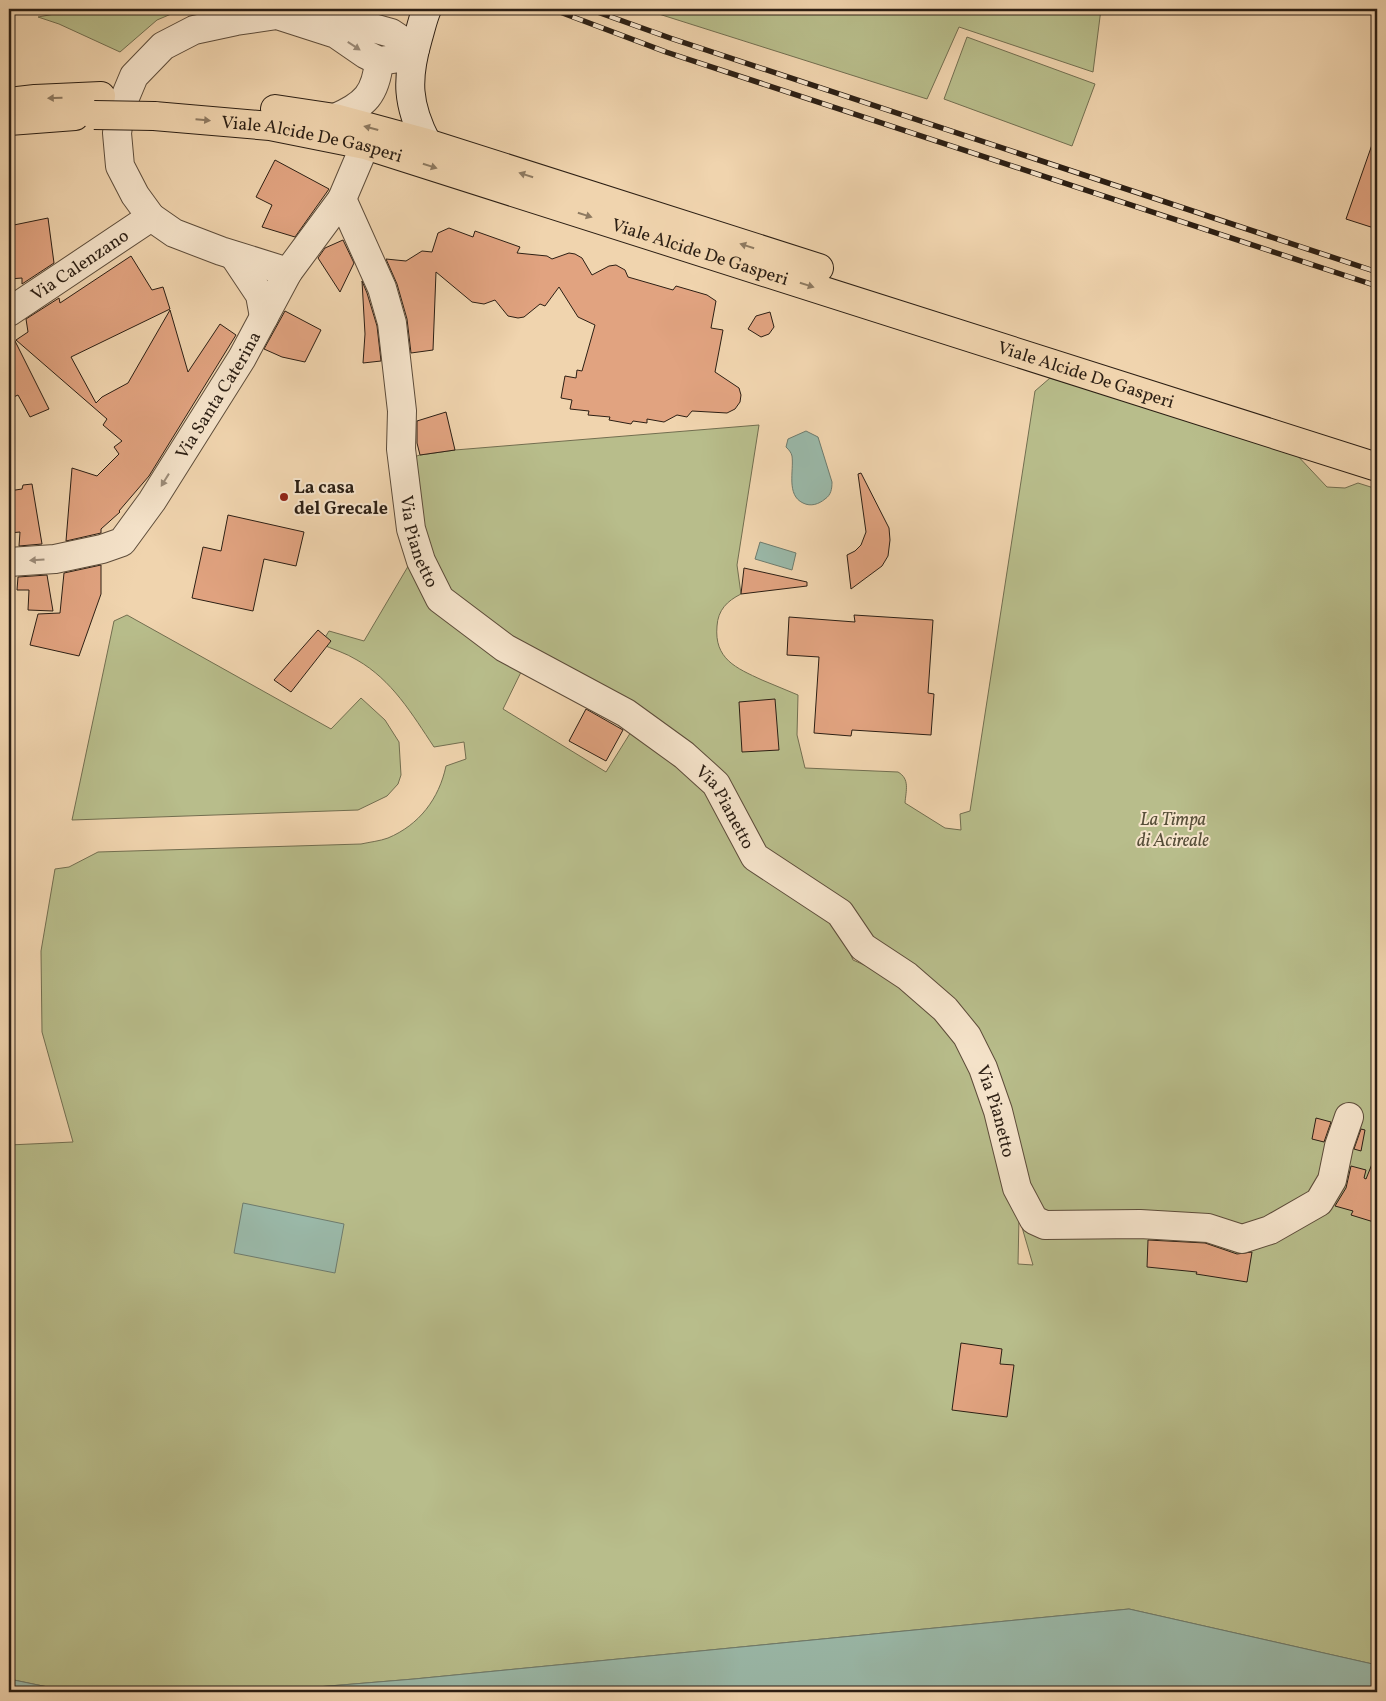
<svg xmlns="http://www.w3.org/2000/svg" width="1386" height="1701" font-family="Vollkorn,serif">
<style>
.green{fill:#b8bd8b;stroke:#726e50;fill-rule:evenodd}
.water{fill:#9ab8a8;stroke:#6e7b6d}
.building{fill:#e1a380;stroke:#2c1f14}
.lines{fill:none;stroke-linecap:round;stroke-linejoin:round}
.street-casing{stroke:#5d4c3a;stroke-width:30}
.secondary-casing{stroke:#2c1f14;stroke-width:30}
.primary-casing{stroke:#2c1f14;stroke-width:30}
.street{stroke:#f5e3ca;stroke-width:28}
.secondary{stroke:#f5e3ca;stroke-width:28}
.primary{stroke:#f0d4ae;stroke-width:28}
.rail-casing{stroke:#2c1f14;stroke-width:5.5}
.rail{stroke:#f5e3ca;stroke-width:4;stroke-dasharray:11;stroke-linecap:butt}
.primary-bridge-casing{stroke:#2c1f14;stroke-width:30;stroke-linecap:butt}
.primary-bridge{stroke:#f0d4ae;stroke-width:28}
.oneway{fill:#9b8b78}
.oneway2{fill:#8e7a61}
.poi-dot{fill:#8f2418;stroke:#f5e3ca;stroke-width:2}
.labels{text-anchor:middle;stroke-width:4;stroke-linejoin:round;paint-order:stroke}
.street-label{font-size:18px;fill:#2c1f14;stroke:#f5e3ca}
.poi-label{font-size:18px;font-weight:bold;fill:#2c1f14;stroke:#f5e3ca;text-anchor:start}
.park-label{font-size:18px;font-style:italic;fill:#564e38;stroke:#f5e3ca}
</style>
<rect width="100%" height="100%" fill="#f0d4ae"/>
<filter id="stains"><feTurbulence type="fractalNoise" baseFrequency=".004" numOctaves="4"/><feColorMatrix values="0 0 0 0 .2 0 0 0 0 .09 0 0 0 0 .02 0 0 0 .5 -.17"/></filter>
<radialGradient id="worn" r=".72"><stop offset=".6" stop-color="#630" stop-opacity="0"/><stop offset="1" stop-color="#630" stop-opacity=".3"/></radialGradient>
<g class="green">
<path d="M 82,9 L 183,9 L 157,20 L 120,52 L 59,24 L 38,17 Z"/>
<path d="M 643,9 L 1101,9 L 1093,72 L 959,27 L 927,99 Z"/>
<path d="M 967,37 L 1095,84 L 1072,146 L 944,99 Z"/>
<path d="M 1050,378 L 1294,452 L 1327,487 L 1345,488 L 1358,483 L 1377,489 L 1377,1665 L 1129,1609 L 414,1679 L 256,1692 L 72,1692 L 9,1679 L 9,1145 L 73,1142 L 42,1032 L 41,951 L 55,869 L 69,867 L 98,852 L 361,844 C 370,842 380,841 388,838 C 419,825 439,799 446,766 L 466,759 L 464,742 L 434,747 C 412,714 392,680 357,660 C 346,653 332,649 321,644 L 329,631 L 364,641 L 410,563 C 416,576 421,590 429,601 C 451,629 492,652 522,670 L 503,709 L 606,772 L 634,727 C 669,752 707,779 728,816 C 736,831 741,847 747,863 L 752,868 L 831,915 L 837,922 L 853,960 L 905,983 L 941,1018 L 960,1040 L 976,1066 L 967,1036 L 974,1033 L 952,1002 L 863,932 L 845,906 L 763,853 L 721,779 L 691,751 L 641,714 L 510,642 L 444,594 L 425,560 L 407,459 L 420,455 L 455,450 L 759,425 L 737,565 L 741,594 C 727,601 718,610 717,626 C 714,659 736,668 762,680 C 774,685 786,690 798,695 L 797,735 L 805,768 L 898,772 C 910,779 906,790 905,803 L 945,828 L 961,830 L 960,814 L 970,811 L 1035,391 ZM 1019,1217 L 1033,1265 L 1018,1264 Z"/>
<path d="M 127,615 L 331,729 L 361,698 L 385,720 L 399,742 L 401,775 L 398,784 L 387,796 L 358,810 L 72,820 L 114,621 Z"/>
</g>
<g class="water">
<path d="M 806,431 L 818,437 L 832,482 C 832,489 831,495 825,499 C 819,504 811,507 803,503 C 786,495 794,471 792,456 C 791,452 789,450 786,447 L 788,439 Z"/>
<path d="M 760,542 L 796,553 L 792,570 L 755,559 Z"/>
<path d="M 243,1203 L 344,1224 L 335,1273 L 234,1253 Z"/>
<path d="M 1129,1609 L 1377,1665 L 1377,1692 L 256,1692 L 414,1679 Z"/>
<path d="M 9,1679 L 72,1692 L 9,1692 Z"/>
</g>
<g class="building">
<path d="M 1374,139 L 1377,139 L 1377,229 L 1346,219 Z"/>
<path d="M 275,160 L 329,189 L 295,237 L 262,227 L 272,205 L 256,197 Z"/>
<path d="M 48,218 L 54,263 L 22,284 L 22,278 L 9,279 L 9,226 Z"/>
<path d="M 449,228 L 473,237 L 475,231 L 520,247 L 517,253 L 547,256 L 552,259 L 569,253 L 575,254 L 582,258 L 592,275 L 609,266 L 616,265 L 625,270 L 628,277 L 673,290 L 676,286 L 707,295 L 716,301 L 711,328 L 723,330 L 715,372 L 739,388 L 741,395 L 740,402 L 735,409 L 727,413 L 692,411 L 687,417 L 677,415 L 664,422 L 647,419 L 647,423 L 633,421 L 631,424 L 609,420 L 610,417 L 588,415 L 589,411 L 570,409 L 572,400 L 561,398 L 565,376 L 576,378 L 577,370 L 582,371 L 595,325 L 578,317 L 559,287 L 545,306 L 540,304 L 524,317 L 518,318 L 508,316 L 495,300 L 484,304 L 472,302 L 436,272 L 433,350 L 411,353 L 407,319 L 397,284 L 386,259 L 406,261 L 422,251 L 432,252 L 438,233 Z"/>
<path d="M 343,240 L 354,263 L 340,292 L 318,258 L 325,248 Z"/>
<path d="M 131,256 L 152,290 L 163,287 L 170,309 L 71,357 L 96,403 L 102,397 L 128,383 L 170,310 L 188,372 L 220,324 L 236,335 L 149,476 L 119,511 L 120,512 L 101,529 L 101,533 L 66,541 L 72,468 L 97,476 L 119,454 L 114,447 L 122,441 L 103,425 L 107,419 L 16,340 L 28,332 L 26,319 L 59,298 L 60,303 Z"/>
<path d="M 362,281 L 367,293 L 377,326 L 381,361 L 363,363 L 365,334 Z"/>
<path d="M 285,311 L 321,330 L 305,362 L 282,357 L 264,349 Z"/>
<path d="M 770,312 L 774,327 L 769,334 L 761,337 L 748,329 L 756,316 Z"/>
<path d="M 9,329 L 49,409 L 30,417 L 18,395 L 9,399 Z"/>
<path d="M 446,412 L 455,450 L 420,455 L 417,443 L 417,421 Z"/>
<path d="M 861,473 L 889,528 L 890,540 L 888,556 L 882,566 L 851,589 L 847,555 L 855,551 L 861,545 L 866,532 L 858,474 Z"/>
<path d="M 32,484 L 42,544 L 19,546 L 20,532 L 9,533 L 9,491 L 22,489 L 23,485 Z"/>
<path d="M 228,515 L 304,532 L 296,566 L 264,559 L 253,611 L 192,598 L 203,547 L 221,551 Z"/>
<path d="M 101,565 L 101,594 L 79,656 L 30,645 L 38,614 L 60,613 L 64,573 Z"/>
<path d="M 744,568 L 807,582 L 807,586 L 741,594 Z"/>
<path d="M 47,575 L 53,611 L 28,610 L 29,590 L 17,590 L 18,577 Z"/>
<path d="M 854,615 L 933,620 L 928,693 L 934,694 L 931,735 L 852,730 L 851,736 L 814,733 L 819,657 L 787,655 L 789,617 L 855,622 Z"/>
<path d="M 318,630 L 331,641 L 291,692 L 274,680 Z"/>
<path d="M 775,699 L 779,750 L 742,752 L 739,702 Z"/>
<path d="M 586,709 L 623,730 L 606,761 L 569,741 Z"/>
<path d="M 1316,1118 L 1331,1122 L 1324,1142 L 1312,1139 Z"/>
<path d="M 1361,1129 L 1365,1130 L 1361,1151 L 1354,1149 Z"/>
<path d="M 1376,1154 L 1377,1154 L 1377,1223 L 1351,1215 L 1353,1211 L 1335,1206 L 1346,1188 L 1351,1166 L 1366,1170 L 1364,1178 L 1366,1179 Z"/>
<path d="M 1148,1240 L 1205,1243 L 1237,1254 L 1252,1252 L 1247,1282 L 1196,1274 L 1197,1272 L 1147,1267 Z"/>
<path d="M 961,1343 L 1002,1349 L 1000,1364 L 1014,1365 L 1007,1417 L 952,1410 Z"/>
</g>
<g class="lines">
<defs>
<g id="street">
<path d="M 277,15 L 336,34 L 365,54 L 379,61 L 400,58 L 415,49 L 391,33 L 330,16 L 303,14 L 277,15 L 236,21 L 194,30 L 163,46 L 134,76 L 121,107 L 117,133 L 120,166 L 135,195 L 151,217 L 174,233 L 221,251 L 288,272"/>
<path d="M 335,118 C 365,105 376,94 379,61"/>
<path id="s1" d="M 342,199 L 382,288 L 392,323 L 402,411 L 401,449 L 411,529 L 421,561 L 440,599 L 505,648 L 626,713 L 684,755 L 716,784 L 755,857 L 840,913 L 863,947 L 907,976 L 945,1009 L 967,1036 L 983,1068 L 998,1111 L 1017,1188 L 1034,1220 L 1045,1225 L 1140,1224 L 1208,1228 L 1242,1239 L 1270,1230 L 1319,1202 L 1332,1180 L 1339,1146 L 1349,1117"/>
<path d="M 234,256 L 260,295 L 264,317"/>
<path id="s2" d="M 9,312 L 151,217"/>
<path id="s3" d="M 9,562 L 55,559 L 102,549 L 122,542 L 152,501 L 242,358 L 288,272 L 342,199 L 365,145"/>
</g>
<path id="secondary" d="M 427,143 C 407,105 406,79 418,38 C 421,28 423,18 427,9"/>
<g id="primary">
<path d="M 9,102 L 35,99 L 101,96"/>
<path d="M 275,109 L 335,118 L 427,143 L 819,268"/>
<path id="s4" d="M 154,116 L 270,126 L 365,145 L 1377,467"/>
<path d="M 9,121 L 75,116"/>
</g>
</defs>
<use href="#street" class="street-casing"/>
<use href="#secondary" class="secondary-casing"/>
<use href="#primary" class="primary-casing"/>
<use href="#street" class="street"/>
<use href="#secondary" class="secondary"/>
<use href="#primary" class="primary"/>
<defs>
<g id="rail">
<path d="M 552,9 L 666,52 L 1377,286"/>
<path d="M 589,9 L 670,38 L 1377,272"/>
</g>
</defs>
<use href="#rail" class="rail-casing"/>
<use href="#rail" class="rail"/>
<defs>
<path id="primary-bridge" d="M 94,115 L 154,116"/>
</defs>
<use href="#primary-bridge" class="primary-bridge-casing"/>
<use href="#primary-bridge" class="primary-bridge"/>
</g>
<defs><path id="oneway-solid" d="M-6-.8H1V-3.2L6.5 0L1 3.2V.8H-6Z" transform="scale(1.25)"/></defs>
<g class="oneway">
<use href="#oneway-solid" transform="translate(354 46) rotate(33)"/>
<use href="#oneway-solid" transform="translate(165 480) rotate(122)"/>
<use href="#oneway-solid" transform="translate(37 560) rotate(176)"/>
</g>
<g class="oneway2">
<use href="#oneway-solid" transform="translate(55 98) rotate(178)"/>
<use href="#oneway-solid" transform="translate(203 120) rotate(5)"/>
<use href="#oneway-solid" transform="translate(371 128) rotate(-165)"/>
<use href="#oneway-solid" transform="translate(430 166) rotate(18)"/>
<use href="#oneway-solid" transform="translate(526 175) rotate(-162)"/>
<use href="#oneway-solid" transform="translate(585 215) rotate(18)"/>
<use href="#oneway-solid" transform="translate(747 246) rotate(-162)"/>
<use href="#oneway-solid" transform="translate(807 285) rotate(18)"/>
</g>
<circle class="poi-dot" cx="284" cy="497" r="5"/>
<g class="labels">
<g class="street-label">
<text dy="6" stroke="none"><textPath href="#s4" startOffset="160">Viale Alcide De Gasperi</textPath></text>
<text dy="6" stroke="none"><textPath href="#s4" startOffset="565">Viale Alcide De Gasperi</textPath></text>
<text dy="6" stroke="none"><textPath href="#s2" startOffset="85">Via Calenzano</textPath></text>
<text dy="6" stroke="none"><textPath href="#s4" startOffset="970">Viale Alcide De Gasperi</textPath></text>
<text dy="6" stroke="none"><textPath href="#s3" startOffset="291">Via Santa Caterina</textPath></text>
<text dy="6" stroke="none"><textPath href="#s1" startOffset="355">Via Pianetto</textPath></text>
<text dy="6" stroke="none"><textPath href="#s1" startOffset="775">Via Pianetto</textPath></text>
<text dy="6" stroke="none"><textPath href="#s1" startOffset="1195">Via Pianetto</textPath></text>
</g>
<g class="poi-label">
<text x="294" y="493">La casa<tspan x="294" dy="21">del Grecale</tspan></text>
</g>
<g class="park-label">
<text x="1173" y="825">La Timpa<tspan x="1173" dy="21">di Acireale</tspan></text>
</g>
</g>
<rect width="1386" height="1701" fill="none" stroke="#f0d4ae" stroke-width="30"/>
<rect x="10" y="10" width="1366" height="1681" fill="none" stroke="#2c1f14" stroke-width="2.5"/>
<rect x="15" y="15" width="1356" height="1671" fill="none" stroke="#2c1f14"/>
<rect width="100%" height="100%" filter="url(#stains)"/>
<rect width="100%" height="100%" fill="url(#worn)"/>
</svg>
